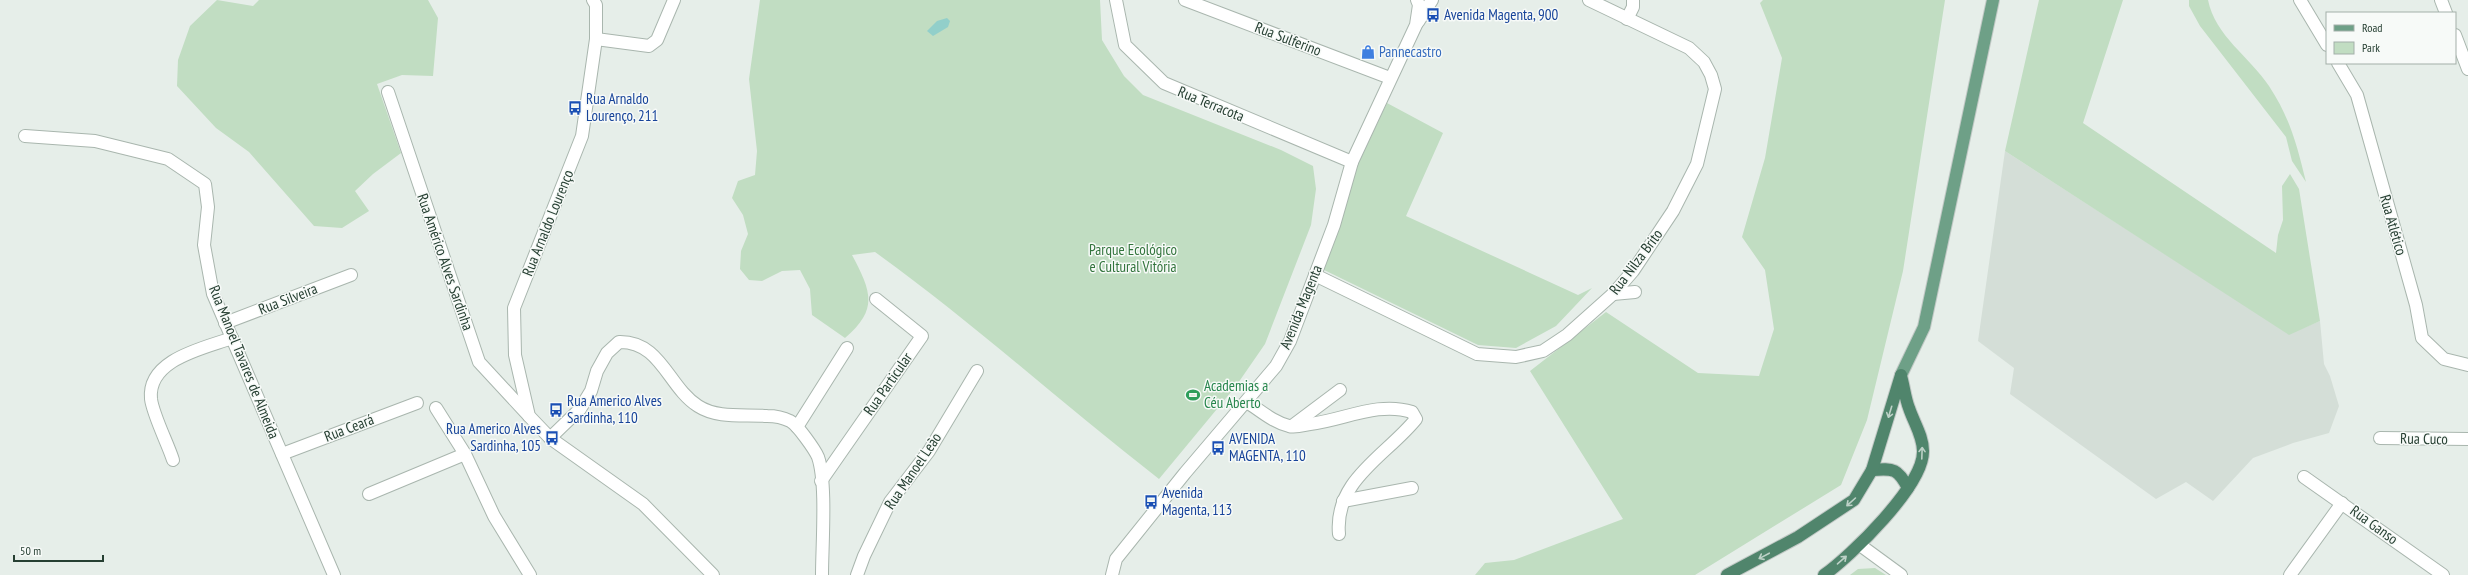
<svg xmlns="http://www.w3.org/2000/svg" width="2468" height="575" font-family="'PT Sans Narrow',sans-serif">
<style>
.built{fill:#d4ded7}
.green{fill:#c1ddc2}
.water{fill:#92cfca}
.lines{fill:none;stroke-linecap:round;stroke-linejoin:round}
.minor-casing{stroke:#a9b6ae;stroke-width:14}
.tertiary-casing{stroke:#a9b6ae;stroke-width:14}
.primary-casing{stroke:#c2c9c6;stroke-width:14}
.trunk-casing{stroke:#c2c9c6;stroke-width:14}
.minor{stroke:#fff;stroke-width:12}
.tertiary{stroke:#fff;stroke-width:12}
.primary{stroke:#6ea087;stroke-width:12}
.trunk{stroke:#50856c;stroke-width:12}
.oneway{stroke:#bdd1c7}
.labels{text-anchor:middle;stroke-width:3;stroke-linejoin:round;paint-order:stroke}
.transit-label{font-size:15px;fill:#164399;stroke:#f7faf8;text-anchor:start}
.street-label{font-size:15px;fill:#263f32;stroke:#f7faf8}
.shop-label{font-size:15px;fill:#366cbe;stroke:#f7faf8;text-anchor:start}
.park-label{font-size:15px;fill:#32743c;stroke:#f7faf8}
.leisure-label{font-size:15px;fill:#27864d;stroke:#f7faf8;text-anchor:start}
</style>
<rect width="100%" height="100%" fill="#e6eee9"/>
<path class="built" d="M 2005,151 L 2289,334 L 2320,321 L 2324,364 L 2330,376 L 2339,406 L 2329,433 L 2293,443 L 2253,458 L 2213,501 L 2186,482 L 2156,499 L 2010,394 L 2014,368 L 1978,341 Z"/>
<g class="green">
<path d="M 217,0 L 253,6 L 259,0 L 428,0 L 438,18 L 433,76 L 402,75 L 377,84 L 401,153 L 373,174 L 355,191 L 369,211 L 342,228 L 314,226 L 249,152 L 216,128 L 177,86 L 178,60 L 190,26 Z"/>
<path d="M 760,0 L 1100,0 L 1102,40 L 1124,76 L 1143,95 L 1281,150 L 1313,166 L 1316,189 L 1311,225 L 1265,344 L 1236,386 L 1159,479 C 1063,405 974,323 875,252 L 852,255 C 871,291 879,309 845,338 L 812,315 L 810,289 L 800,270 L 782,271 L 762,281 L 749,280 L 740,269 L 741,251 L 748,234 L 743,215 L 732,198 L 738,181 L 755,175 L 757,151 L 749,79 Z"/>
<path d="M 1763,0 L 1945,0 L 1903,271 L 1867,420 L 1841,485 L 1695,575 L 1475,575 L 1485,563 L 1514,560 L 1623,519 L 1530,371 L 1606,312 L 1698,373 L 1759,376 L 1774,329 L 1765,270 L 1742,237 L 1765,158 L 1782,58 L 1760,3 Z"/>
<path d="M 2039,0 L 2123,0 L 2083,123 L 2276,253 L 2278,235 L 2283,220 L 2282,186 L 2290,174 L 2299,189 L 2320,321 L 2289,335 L 2005,151 Z"/>
<path d="M 2189,0 L 2208,0 C 2215,36 2250,57 2269,86 C 2290,118 2297,145 2306,182 L 2292,161 L 2286,137 L 2200,26 L 2189,6 Z"/>
<path d="M 1387,103 L 1443,133 L 1406,216 L 1578,295 L 1592,288 L 1556,326 L 1516,348 L 1478,345 L 1320,268 L 1358,164 Z"/>
<path d="M 1875,568 L 1886,575 L 1850,575 L 1858,569 Z"/>
</g>
<path class="water" d="M 947,18 L 950,21 L 948,27 L 933,36 L 927,31 L 937,21 Z"/>
<g class="lines">
<defs>
<g id="minor">
<path d="M 593,0 L 596,5 L 596,39 L 582,136 L 514,308 L 515,355 L 529,416 L 550,438 L 643,504 L 713,575"/>
<path d="M 1116,0 L 1125,45 L 1164,83 L 1352,162"/>
<path d="M 1185,0 L 1390,78"/>
<path d="M 2300,0 L 2327,45"/>
<path d="M 2441,0 L 2446,13"/>
<path d="M 1627,19 L 1633,7 L 1633,0"/>
<path d="M 2455,35 L 2468,69"/>
<path d="M 596,39 L 649,46 L 657,40 L 674,0"/>
<path d="M 2338,63 L 2357,95 L 2416,305 L 2422,338 L 2444,359 L 2468,365"/>
<path d="M 388,92 L 479,362 L 529,416"/>
<path d="M 25,136 L 95,141 L 168,159 L 205,184 L 208,207 L 204,245 L 213,294 L 334,575"/>
<path d="M 1315,275 L 1477,354 L 1516,357 L 1543,351 L 1567,335 L 1613,294 L 1633,271 L 1673,211 L 1697,164 L 1715,89 L 1711,75 L 1704,62 L 1689,48 L 1589,0"/>
<path d="M 1613,294 L 1635,292"/>
<path d="M 225,323 L 351,275"/>
<path d="M 1247,402 C 1261,411 1273,422 1289,426 C 1295,428 1304,425 1310,424 C 1344,420 1378,401 1412,412 L 1416,419 C 1386,456 1334,480 1339,534"/>
<path d="M 436,408 L 465,454 L 494,516 L 530,575"/>
<path d="M 1292,426 L 1340,390"/>
<path d="M 797,427 L 847,348"/>
<path d="M 550,438 L 580,409 L 591,391 L 597,371 L 607,353 L 619,342 C 661,341 668,387 698,406 C 718,419 745,414 767,416 C 774,416 784,418 790,421 C 797,424 815,450 818,457 C 827,483 822,545 822,575"/>
<path d="M 2380,438 L 2468,439"/>
<path d="M 282,454 L 417,403"/>
<path d="M 173,460 C 168,444 153,415 151,399 C 147,359 205,348 232,338"/>
<path d="M 2304,477 L 2443,575"/>
<path d="M 821,481 L 922,336 L 876,299"/>
<path d="M 369,494 L 465,454"/>
<path d="M 1343,501 L 1412,488"/>
<path d="M 857,575 L 864,556 L 890,502 L 929,451 L 977,371"/>
<path d="M 2290,575 L 2342,503"/>
</g>
<g id="tertiary">
<path d="M 1418,22 L 1432,0"/>
<path d="M 1860,545 L 1901,575"/>
<path d="M 1112,575 L 1116,559 L 1185,473 L 1276,366 L 1290,341 L 1334,225 L 1352,162 L 1416,25 L 1419,5 L 1417,0"/>
</g>
<path id="primary" d="M 1901,375 L 1924,327 L 1993,0"/>
<g id="trunk">
<path d="M 1872,470 C 1894,468 1898,469 1908,488"/>
<path d="M 1727,575 L 1798,537 L 1854,500 L 1872,470 L 1901,375"/>
<path d="M 1824,575 C 1851,556 1924,485 1923,451 C 1923,436 1914,423 1909,408 C 1905,398 1904,386 1901,376"/>
</g>
</defs>
<use href="#minor" class="minor-casing"/>
<use href="#tertiary" class="tertiary-casing"/>
<use href="#primary" class="primary-casing"/>
<use href="#trunk" class="trunk-casing"/>
<use href="#minor" class="minor"/>
<use href="#tertiary" class="tertiary"/>
<use href="#primary" class="primary"/>
<use href="#trunk" class="trunk"/>
</g>
<defs><path id="oneway-shaft" d="M-6 0H5M1.5-3L5.5 0L1.5 3" fill="none" stroke-width="1.6" stroke-linecap="round" stroke-linejoin="round"/></defs>
<g class="oneway">
<use href="#oneway-shaft" transform="translate(1890 412) rotate(107)"/>
<use href="#oneway-shaft" transform="translate(1922 453) rotate(-88)"/>
<use href="#oneway-shaft" transform="translate(1851 502) rotate(138)"/>
<use href="#oneway-shaft" transform="translate(1764 556) rotate(152)"/>
<use href="#oneway-shaft" transform="translate(1842 560) rotate(-41)"/>
</g>
<defs>
<symbol id="bus-bare" viewBox="-9 -9 18 18"><path d="M-5-6H5V4H4V6H2V4H-2V6H-4V4H-5ZM-3.5-4V0h7V-4ZM-3.5 1.2v1.5H-2V1.2ZM2 1.2v1.5H3.5V1.2Z" fill="#1a4fb4" stroke="#f7faf8" stroke-width="2.5" paint-order="stroke"/></symbol>
<symbol id="shop-bare" viewBox="-9 -9 18 18"><path d="M-5-2.5h2.3a2.7 3.5 0 0 1 5.4 0H5L5.5 6h-11ZM-1.5-2.5h3a1.5 2.3 0 0 0-3 0Z" fill="#3f7fe0" stroke="#f7faf8" stroke-width="2.5" paint-order="stroke"/></symbol>
<symbol id="stadium-bare" viewBox="-9 -9 18 18"><path d="M0-5a6.5 5 0 1 0 0 10a6.5 5 0 1 0 0-10ZM-3.5-1.8h7v3.6h-7Z" fill="#2e9e5b" stroke="#f7faf8" stroke-width="2.5" paint-order="stroke"/></symbol>
</defs>
<g fill-rule="evenodd">
<use href="#bus-bare" x="1423" y="5" width="20" height="20"/>
<use href="#shop-bare" x="1358" y="42" width="20" height="20"/>
<use href="#bus-bare" x="565" y="98" width="20" height="20"/>
<use href="#stadium-bare" x="1183" y="385" width="20" height="20"/>
<use href="#bus-bare" x="546" y="400" width="20" height="20"/>
<use href="#bus-bare" x="542" y="428" width="20" height="20"/>
<use href="#bus-bare" x="1208" y="438" width="20" height="20"/>
<use href="#bus-bare" x="1141" y="492" width="20" height="20"/>
</g>
<g class="labels">
<g class="transit-label">
<text x="1444" y="20">Avenida Magenta, 900</text>
<text x="586" y="104">Rua Arnaldo<tspan x="586" dy="17">Lourenço, 211</tspan></text>
<text x="567" y="406">Rua Americo Alves<tspan x="567" dy="17">Sardinha, 110</tspan></text>
<text x="541" y="434" text-anchor="end">Rua Americo Alves<tspan x="541" dy="17">Sardinha, 105</tspan></text>
<text x="1229" y="444">AVENIDA<tspan x="1229" dy="17">MAGENTA, 110</tspan></text>
<text x="1162" y="498">Avenida<tspan x="1162" dy="17">Magenta, 113</tspan></text>
</g>
<g class="street-label">
<text transform="translate(1288 39) rotate(21)" y="5">Rua Sulferino</text>
<text transform="translate(1211 104) rotate(22)" y="5">Rua Terracota</text>
<text transform="translate(548 223) rotate(-68)" y="5">Rua Arnaldo Lourenço</text>
<text transform="translate(2393 225) rotate(74)" y="5">Rua Atlético</text>
<text transform="translate(445 262) rotate(71)" y="5">Rua Américo Alves Sardinha</text>
<text transform="translate(1636 262) rotate(-53)" y="5">Rua Nilza Brito</text>
<text transform="translate(288 299) rotate(-21)" y="5">Rua Silveira</text>
<text transform="translate(1301 307) rotate(-68)" y="5">Avenida Magenta</text>
<text transform="translate(244 362) rotate(68)" y="5">Rua Manoel Tavares de Almeida</text>
<text transform="translate(888 384) rotate(-55)" y="5">Rua Particular</text>
<text transform="translate(349 428) rotate(-21)" y="5">Rua Ceará</text>
<text transform="translate(2424 439) rotate(1)" y="5">Rua Cuco</text>
<text transform="translate(913 471) rotate(-56)" y="5">Rua Manoel Leão</text>
<text transform="translate(2374 525) rotate(36)" y="5">Rua Ganso</text>
</g>
<g class="shop-label">
<text x="1379" y="57">Pannecastro</text>
</g>
<g class="park-label">
<text x="1133" y="255">Parque Ecológico<tspan x="1133" dy="17">e Cultural Vitória</tspan></text>
</g>
<g class="leisure-label">
<text x="1204" y="391">Academias a<tspan x="1204" dy="17">Céu Aberto</tspan></text>
</g>
</g>
<rect x="2326" y="12" width="130" height="52" fill="#f7faf8" stroke="#a3afa9"/>
<rect x="2334" y="25" width="20" height="6" fill="#6ea087" stroke="#a3afa9"/>
<text x="2362" y="32" font-size="12" fill="#263f32">Road</text>
<rect x="2334" y="42" width="20" height="12" fill="#c1ddc2" stroke="#a3afa9"/>
<text x="2362" y="52" font-size="12" fill="#263f32">Park</text>
<path d="M14 555v6h89v-6" fill="none" stroke="#263f32" stroke-width="2"/>
<text x="20" y="555" font-size="12" fill="#263f32" stroke="#f7faf8" stroke-width="3" paint-order="stroke">50 m</text>
</svg>
